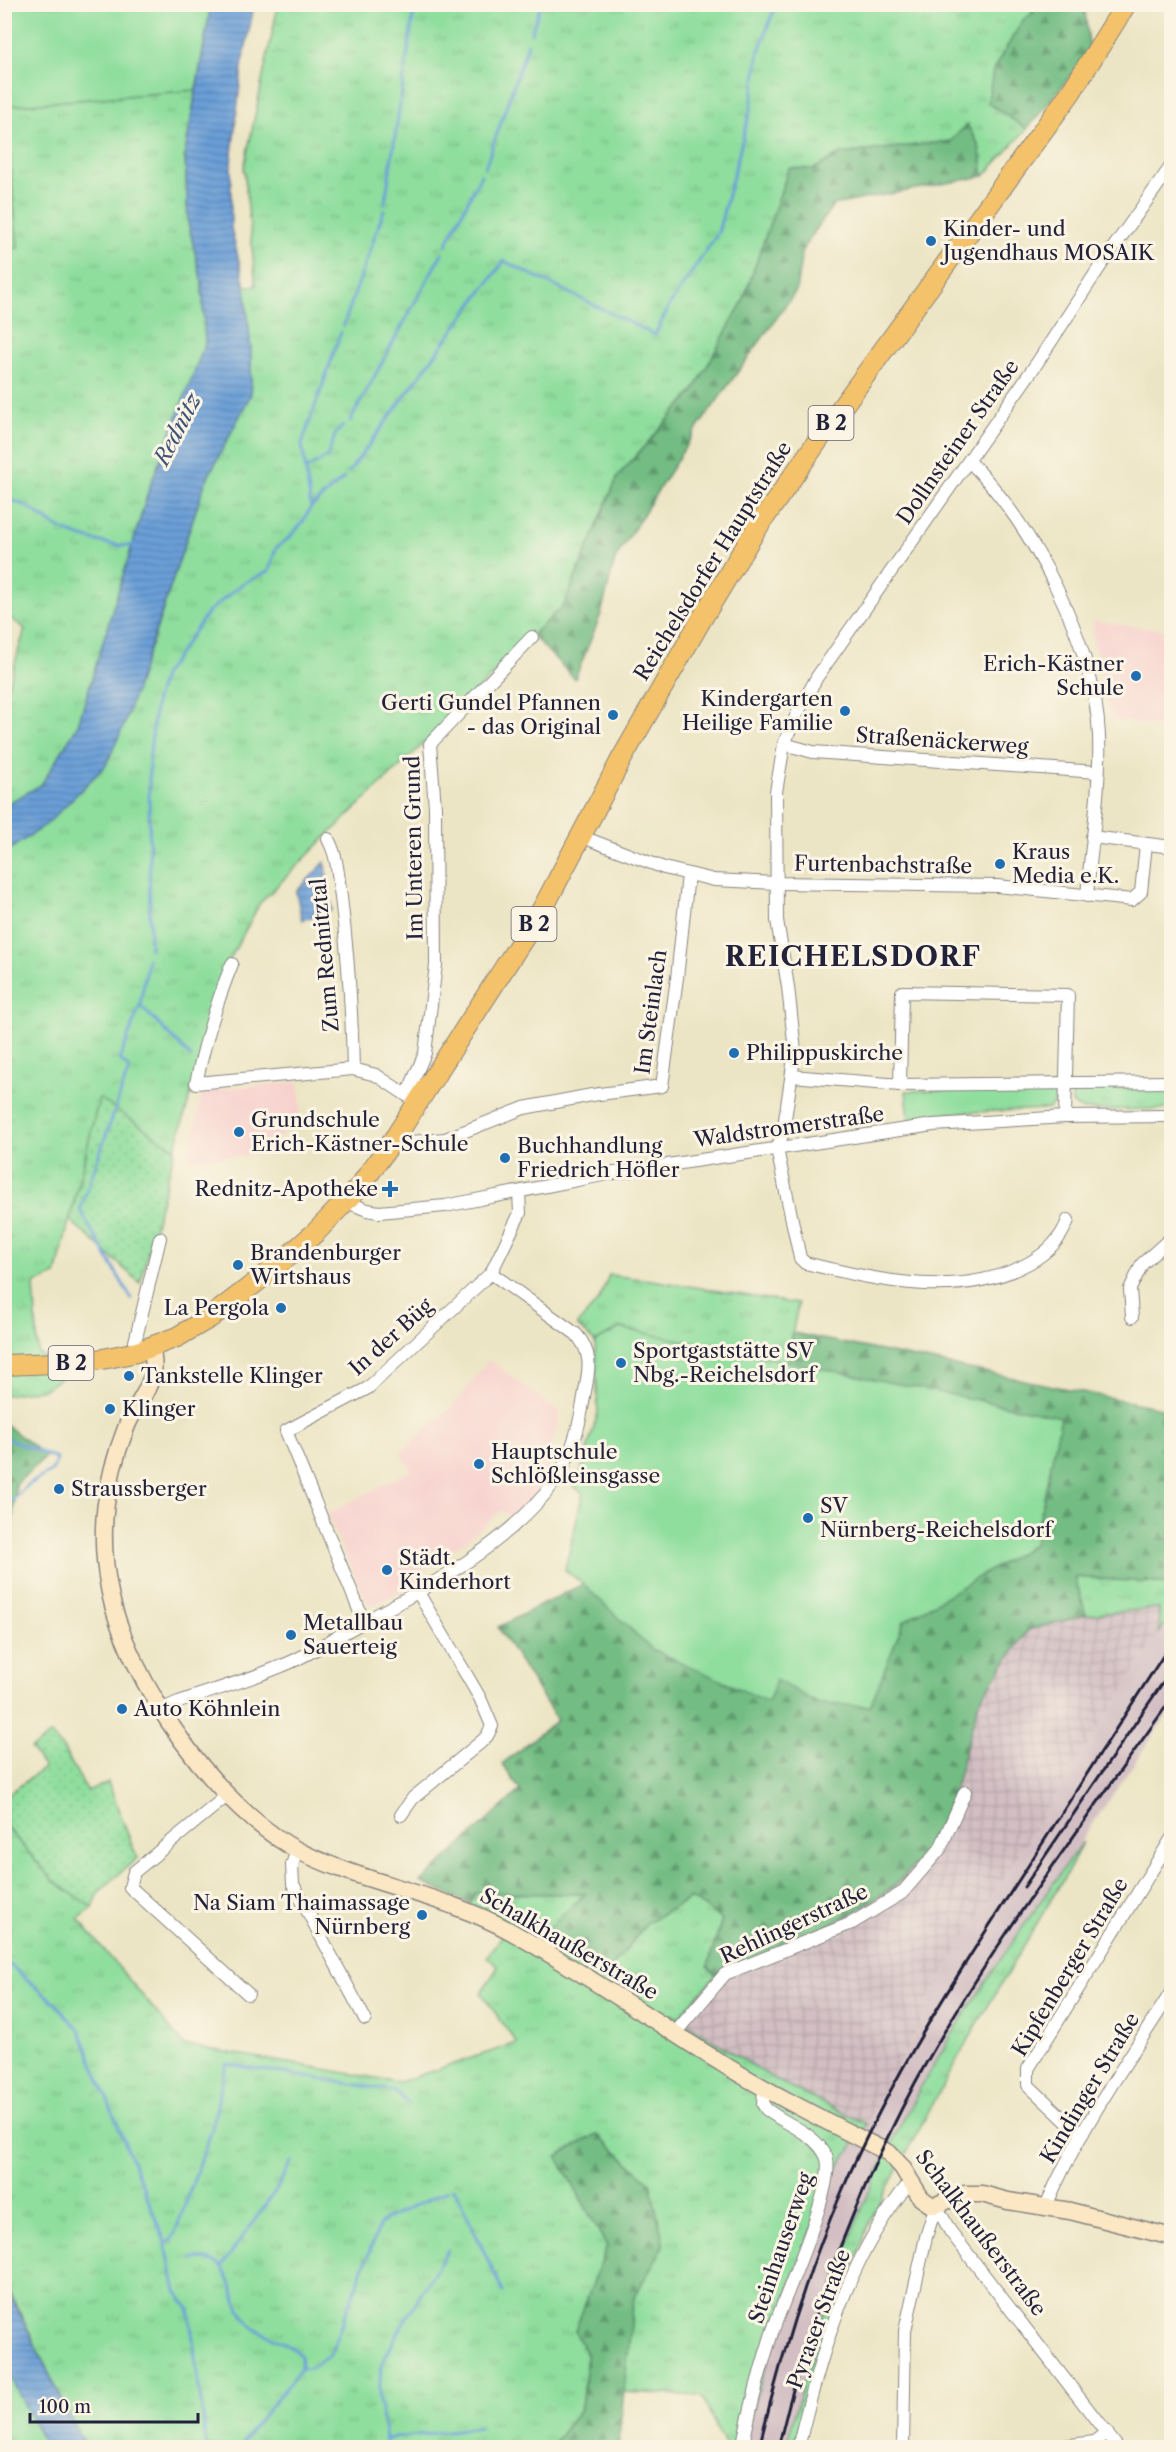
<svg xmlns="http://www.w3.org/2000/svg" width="1176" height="2452" font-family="'Libre Caslon Text',serif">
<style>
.built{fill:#f7d0cd}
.industrial{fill:url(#industrial-grid)}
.railway{fill:#d2bec3}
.grass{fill:url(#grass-tufts);stroke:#58806c;stroke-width:1.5}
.forest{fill:url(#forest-firs);stroke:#4a7060;stroke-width:1.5}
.park{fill:#8fde9d;stroke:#58806c;stroke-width:1.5}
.garden{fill:url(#garden-dots);stroke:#58806c;stroke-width:1.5}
.water{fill:url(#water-rules);stroke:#466089;stroke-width:1.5}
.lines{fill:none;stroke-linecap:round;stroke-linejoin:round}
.stream{stroke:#6b9fd7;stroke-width:3}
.street-casing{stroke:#878480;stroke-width:14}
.secondary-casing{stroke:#878480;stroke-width:19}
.primary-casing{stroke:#878480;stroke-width:22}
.street{stroke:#fff;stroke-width:12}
.secondary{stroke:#fbe7c3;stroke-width:16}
.primary{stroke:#f4c26a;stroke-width:20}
.rail{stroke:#22223b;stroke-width:3}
.poi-dot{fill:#1f6fb2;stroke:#fcf5e5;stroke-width:2}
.labels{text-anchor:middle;stroke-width:6;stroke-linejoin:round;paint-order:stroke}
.shield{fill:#fcf5e5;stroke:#63616e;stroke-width:1.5}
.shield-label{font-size:20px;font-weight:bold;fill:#22223b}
.poi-label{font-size:21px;fill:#22223b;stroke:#fcf5e5;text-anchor:start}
.street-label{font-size:21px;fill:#22223b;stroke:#fcf5e5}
.water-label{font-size:22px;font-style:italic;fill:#3f5479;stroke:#fcf5e5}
.district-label{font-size:27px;font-weight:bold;letter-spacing:1.5px;fill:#22223b;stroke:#fcf5e5}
</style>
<defs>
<pattern id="industrial-grid" width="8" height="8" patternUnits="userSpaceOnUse" patternTransform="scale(1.5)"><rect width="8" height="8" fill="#d2bec3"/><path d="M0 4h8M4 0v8" fill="none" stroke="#b4a3a8"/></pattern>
<pattern id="grass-tufts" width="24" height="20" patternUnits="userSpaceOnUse" patternTransform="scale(1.5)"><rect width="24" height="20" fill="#8fde9d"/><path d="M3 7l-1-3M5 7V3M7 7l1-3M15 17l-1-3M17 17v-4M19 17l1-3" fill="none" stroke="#7bbe88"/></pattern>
<pattern id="forest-firs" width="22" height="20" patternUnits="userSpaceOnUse" patternTransform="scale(1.5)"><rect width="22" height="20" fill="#73bd84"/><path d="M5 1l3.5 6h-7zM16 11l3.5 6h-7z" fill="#5e996d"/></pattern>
<pattern id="garden-dots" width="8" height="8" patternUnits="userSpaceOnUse" patternTransform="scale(1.5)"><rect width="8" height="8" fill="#8fde9d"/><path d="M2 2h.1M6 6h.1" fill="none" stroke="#7bbe88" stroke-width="1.8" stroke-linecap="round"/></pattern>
<pattern id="water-rules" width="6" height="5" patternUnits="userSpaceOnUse" patternTransform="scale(1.5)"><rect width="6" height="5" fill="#6b9fd7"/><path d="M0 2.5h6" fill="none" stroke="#5881b0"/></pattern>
</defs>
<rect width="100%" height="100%" fill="#fcf5e5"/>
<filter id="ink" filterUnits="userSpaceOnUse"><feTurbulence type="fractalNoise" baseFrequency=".0167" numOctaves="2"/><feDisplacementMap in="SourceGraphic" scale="12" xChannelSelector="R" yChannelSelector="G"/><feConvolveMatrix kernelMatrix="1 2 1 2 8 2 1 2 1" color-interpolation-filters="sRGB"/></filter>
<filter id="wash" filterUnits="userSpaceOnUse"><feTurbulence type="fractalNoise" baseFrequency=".008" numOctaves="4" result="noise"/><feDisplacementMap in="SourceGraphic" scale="24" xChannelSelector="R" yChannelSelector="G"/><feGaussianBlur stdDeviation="1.35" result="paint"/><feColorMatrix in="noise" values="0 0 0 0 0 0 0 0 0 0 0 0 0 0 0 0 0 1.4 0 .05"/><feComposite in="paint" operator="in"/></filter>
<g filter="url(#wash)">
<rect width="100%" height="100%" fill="#ece5c5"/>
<g class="built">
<path d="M 1094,621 L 1171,631 L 1171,729 L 1111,719 L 1092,634 Z"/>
<path d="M 299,1082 L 301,1110 L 266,1154 L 188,1159 L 203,1090 Z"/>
<path d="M 489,1360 L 561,1413 L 548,1458 L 550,1470 L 536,1492 L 510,1517 L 502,1510 L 464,1542 L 418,1573 L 422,1581 L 374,1605 L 367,1603 L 327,1514 L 412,1470 L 400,1453 L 454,1405 Z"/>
</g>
<path class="industrial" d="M 1159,1607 L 1160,1632 L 930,1995 L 926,2014 L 867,2124 L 778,2081 L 678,2018 L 716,1975 L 848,1916 L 896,1886 L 933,1844 L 955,1787 L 979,1701 L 1028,1630 L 1086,1615 Z"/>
<path class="railway" d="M 1171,1615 L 1171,1709 L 998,1963 L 905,2116 L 840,2264 L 785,2447 L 741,2448 L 788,2293 L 832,2176 L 867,2124 L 926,2015 L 930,1995 Z"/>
<g class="grass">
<path d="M 278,5 L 1030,5 L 1033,12 L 988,103 L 1027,129 L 984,176 L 979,146 L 951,141 L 841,154 L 814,169 L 789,169 L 743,301 L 693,392 L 618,476 L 564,605 L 532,635 L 444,724 L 326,837 L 260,903 L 229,961 L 175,1149 L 99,1099 L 56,1275 L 34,1284 L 38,1353 L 68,1372 L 45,1389 L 5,1395 L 4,853 L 48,823 L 151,646 L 205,483 L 251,394 L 251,351 L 245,286 L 256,286 L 244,168 Z"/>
<path d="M 196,90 L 185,154 L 188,222 L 202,283 L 205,344 L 150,486 L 78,725 L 41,786 L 5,805 L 4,700 L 25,629 L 4,613 L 4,249 L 18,247 L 5,106 Z"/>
<path d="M 1171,1085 L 1171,1109 L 1082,1110 L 1072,1103 L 1072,1087 Z"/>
<path d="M 609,1275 L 658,1281 L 798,1304 L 787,1362 L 620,1328 L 595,1342 L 577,1325 L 599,1300 Z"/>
<path d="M 1074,1577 L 1171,1584 L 1171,1615 L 1160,1632 L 1159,1608 L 1086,1615 Z"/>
<path d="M 4,1825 L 54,1881 L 93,1908 L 78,1919 L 184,2045 L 399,2082 L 517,2043 L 481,1993 L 498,1967 L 487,1957 L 502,1936 L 470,1904 L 475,1893 L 586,1894 L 606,1974 L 648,1922 L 691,1898 L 722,1919 L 708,1966 L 716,1975 L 678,2018 L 671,2014 L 778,2081 L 867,2124 L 832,2176 L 788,2293 L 741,2447 L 726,2447 L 701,2396 L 623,2392 L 634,2297 L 664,2245 L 557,2156 L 607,2246 L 575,2331 L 587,2356 L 581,2408 L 551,2447 L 85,2447 L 5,2282 Z"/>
<path d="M 1082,1842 L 1071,1866 L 966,2043 L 869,2222 L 793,2447 L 785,2448 C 817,2334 849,2222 905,2116 C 956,2020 1020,1931 1082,1842 Z"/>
<path d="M 4,2367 L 7,2370 L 46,2447 L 5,2447 Z"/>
</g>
<g class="forest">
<path d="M 1030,5 L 1084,5 L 1090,52 L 1027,129 L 988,103 L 993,70 L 1023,20 L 1033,13 Z"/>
<path d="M 967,124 L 979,146 L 984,176 L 833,205 L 802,250 L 796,291 L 694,433 L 615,559 L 601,614 L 575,679 L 532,635 L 564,605 L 618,476 L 693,392 L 743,301 L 789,168 L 814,169 L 841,154 L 951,141 Z"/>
<path d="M 793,1333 L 1171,1410 L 1171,1584 L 1075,1577 L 1086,1615 L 1028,1630 L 979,1701 L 955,1787 L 933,1844 L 895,1886 L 848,1916 L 716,1975 L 708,1966 L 722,1919 L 691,1898 L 648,1922 L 606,1974 L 539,1937 L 585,1894 L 475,1893 L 470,1904 L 421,1882 L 520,1790 L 502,1764 L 557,1720 L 498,1627 L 583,1584 L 652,1649 L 768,1701 L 776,1679 L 819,1704 L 870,1706 L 904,1621 L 1034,1544 L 1061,1417 L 787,1362 Z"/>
<path d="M 5,1424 L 46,1456 L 16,1484 L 5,1613 Z"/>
<path d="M 597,2134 L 650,2182 L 664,2245 L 634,2297 L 618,2447 L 551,2447 L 581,2408 L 587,2356 L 575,2331 L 607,2246 L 557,2156 Z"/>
</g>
<g class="park">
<path d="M 5,5 L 211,5 L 196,90 L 5,106 Z"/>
<path d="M 5,110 L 18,248 L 5,249 L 4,249 Z"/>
<path d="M 1056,1087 L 1056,1100 L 1049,1109 L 951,1113 L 909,1120 L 906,1091 Z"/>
<path d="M 620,1328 L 1061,1417 L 1034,1544 L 904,1621 L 870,1706 L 819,1704 L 776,1680 L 768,1702 L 652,1649 L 583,1584 L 565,1570 L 583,1493 L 573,1486 L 581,1471 L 598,1413 L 595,1342 Z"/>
</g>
<g class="garden">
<path d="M 99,1098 L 175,1149 L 140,1283 L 70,1220 Z"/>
<path d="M 51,1734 L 64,1750 L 88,1792 L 108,1782 L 137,1858 L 99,1892 L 93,1908 L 54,1881 L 5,1825 L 5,1793 L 11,1792 L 44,1768 L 31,1749 Z"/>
</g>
<g class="water">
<path d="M 211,5 L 254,5 L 242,67 L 231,163 L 231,228 L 245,286 L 251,351 L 251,394 L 205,483 L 124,725 L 106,765 L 48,823 L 5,853 L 5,805 L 41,785 L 78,725 L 150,486 L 205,344 L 202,283 L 188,222 L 185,154 Z"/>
<path d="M 325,862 L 332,910 L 302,920 L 296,892 Z"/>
<path d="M 4,2282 L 85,2447 L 46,2447 L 5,2367 Z"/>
</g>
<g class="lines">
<g class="stream">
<path d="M 531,33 L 541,4"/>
<path d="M 485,168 L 528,44"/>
<path d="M 385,203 L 415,4"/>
<path d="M 446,245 L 481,175"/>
<path d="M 343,327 L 384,210"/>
<path d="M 350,421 L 442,253"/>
<path d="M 305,470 L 327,457 L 336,433 L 344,425"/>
<path d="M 349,472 L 504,261 L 655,335 L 669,306 L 718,233 L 751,107 L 759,51 L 776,4"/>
<path d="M 4,499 C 30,504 33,511 54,525 C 70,535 117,549 135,545"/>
<path d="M 311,507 L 302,444 L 341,332"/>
<path d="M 150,949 L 149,762 L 156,700 L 163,676 L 208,612 L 242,584 L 269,571 L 276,548 L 290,537 L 302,523 L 311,507 L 344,478"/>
<path d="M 140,1005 L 191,1057"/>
<path d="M 131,1298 L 80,1210 L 129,1069 L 120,1059 L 140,1005 L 148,959"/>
<path d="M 4,1437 L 57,1459 L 52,1471 L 28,1485 L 4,1508"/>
<path d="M 4,1960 L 55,2003 L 80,2031 L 165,2242 L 176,2291 L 189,2309 L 207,2448"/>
<path d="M 452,2189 L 455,2190 L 503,2292"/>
<path d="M 165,2242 L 170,2242 L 175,2233 L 212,2129 L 226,2064 L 395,2091 L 409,2104"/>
<path d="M 192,2259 C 237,2255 226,2295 247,2321 C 258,2335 287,2340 301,2356 L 301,2369"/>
<path d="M 222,2266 L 276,2190 L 291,2162"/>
<path d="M 385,2439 L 480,2427"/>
<path d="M 240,2448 L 253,2428 L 301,2369 L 311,2368 L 330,2355 L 380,2224 L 388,2218 L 447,2191"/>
<path d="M 388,2448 L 379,2399 L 381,2366 L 402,2325 L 448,2250"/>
</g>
</g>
</g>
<g filter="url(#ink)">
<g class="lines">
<defs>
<g id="street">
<path d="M 969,461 C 1032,523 1096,646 1099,736 C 1101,786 1091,845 1087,896"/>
<path d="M 784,744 L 813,752 L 1097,772"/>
<path d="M 580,836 L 664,868 L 714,880 L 776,883 L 997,886 L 1132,900 L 1141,892 L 1146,844"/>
<path d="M 1092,837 L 1172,847"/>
<path d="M 328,839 C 338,857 338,877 341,897 C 348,955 352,1012 353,1069"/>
<path d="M 232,964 C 216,1003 205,1042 196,1083 L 353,1069 L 376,1075 L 411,1098"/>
<path d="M 792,1076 L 900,1085 L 1172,1082"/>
<path d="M 900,1085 L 902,992 L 1068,995 L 1065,1117"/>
<path d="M 407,1095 L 425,1053 L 436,965 L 435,807 L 430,744 L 532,637"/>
<path d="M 396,1136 L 411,1142 L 445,1139 L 524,1108 L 592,1095 L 662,1086 L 677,978 L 688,875"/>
<path d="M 347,1202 L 367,1210 L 379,1212 L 445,1206 L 608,1174 L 933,1125 L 1065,1117 L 1172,1116"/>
<path d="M 1068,1220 C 1061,1240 1047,1253 1029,1263 C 960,1301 877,1280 805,1263 L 800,1258 L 777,1149 L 783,1133 L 795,1051 L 788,987 L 777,920 L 776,792 L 784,744 L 797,714 L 817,677 L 1037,363 L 1101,265 L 1172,165"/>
<path d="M 1132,1317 L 1130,1289 L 1142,1264 L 1172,1237"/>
<path d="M 137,1352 L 135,1342 L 160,1238"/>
<path d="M 364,1622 L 286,1431 L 368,1388 L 491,1273 L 520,1213 L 519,1192"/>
<path d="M 161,1710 L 176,1703 C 210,1691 246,1681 279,1667 C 307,1657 333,1638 360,1624 C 427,1587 493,1554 545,1494 C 566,1469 578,1435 583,1403 C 587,1376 596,1356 576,1334 L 491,1273"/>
<path d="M 228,1795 L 134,1872 L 130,1887 L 248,1994"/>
<path d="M 401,1815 L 413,1798 L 481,1742 L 487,1736 L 492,1726 L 480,1698 L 419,1594"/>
<path d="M 297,1850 L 292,1865 L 293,1884 L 365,2019"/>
<path d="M 675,2033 L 725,1974 L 852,1923 L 902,1893 L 940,1849 L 965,1792"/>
<path d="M 1083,2133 L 1070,2125 L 1028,2085 L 1028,2069 L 1172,1838"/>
<path d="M 936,2205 L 950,2231 L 1118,2448"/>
<path d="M 1046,2206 C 1078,2130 1128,2061 1172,1991"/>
<path d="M 742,2448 C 750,2409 760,2370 772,2333 C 782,2301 838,2181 826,2156 C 814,2132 786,2125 766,2109 L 763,2104 L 764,2089"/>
<path d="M 798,2448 C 820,2356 848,2255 911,2181"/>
<path d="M 903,2448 L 905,2331 L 926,2237 L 936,2205"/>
<path d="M 1049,2448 L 1094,2442 L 1107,2432"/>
</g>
<path id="secondary" d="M 152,1347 C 152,1355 155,1364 153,1372 C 149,1392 133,1409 126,1428 C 105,1482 98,1531 109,1588 C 126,1679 220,1814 305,1854 C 371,1885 444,1895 510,1931 C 582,1971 649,2018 718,2061 C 773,2095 832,2124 889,2153 L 902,2167 L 921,2198 L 931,2205 L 936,2205 L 965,2194 L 982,2194 L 1008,2201 L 1070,2211 L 1172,2237"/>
<path id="primary" d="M 4,1365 L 83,1362 L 108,1358 L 137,1352 L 177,1337 L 211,1317 L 277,1266 L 316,1232 L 360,1186 L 396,1136 L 543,908 L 622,758 L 701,620 L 755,531 L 826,429 L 1071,92 L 1126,4"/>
</defs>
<use href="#street" class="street-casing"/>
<use href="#secondary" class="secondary-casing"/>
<use href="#primary" class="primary-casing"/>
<use href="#street" class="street"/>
<use href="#secondary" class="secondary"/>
<use href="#primary" class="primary"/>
<g class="rail">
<path d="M 1024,1887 L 1172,1669"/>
<path d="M 759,2448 C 780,2359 806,2274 842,2191 C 891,2076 960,1970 1028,1866 C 1076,1791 1123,1717 1172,1642"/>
<path d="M 778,2448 C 808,2321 854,2198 915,2083 C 988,1949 1084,1823 1172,1698"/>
</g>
</g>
</g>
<g class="poi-dot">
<circle cx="931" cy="241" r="6"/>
<circle cx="1136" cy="676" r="6"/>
<circle cx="845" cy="711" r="6"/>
<circle cx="613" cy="715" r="6"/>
<circle cx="1000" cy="864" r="6"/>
<circle cx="734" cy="1053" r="6"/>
<circle cx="239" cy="1132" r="6"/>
<circle cx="505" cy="1158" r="6"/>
<path d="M387 1180h6v6h6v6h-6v6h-6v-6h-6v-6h6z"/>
<circle cx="238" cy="1265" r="6"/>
<circle cx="281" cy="1308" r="6"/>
<circle cx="621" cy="1363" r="6"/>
<circle cx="129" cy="1376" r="6"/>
<circle cx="110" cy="1409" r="6"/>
<circle cx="479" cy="1464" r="6"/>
<circle cx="59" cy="1489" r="6"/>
<circle cx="808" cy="1518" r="6"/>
<circle cx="387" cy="1570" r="6"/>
<circle cx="291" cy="1635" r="6"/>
<circle cx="122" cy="1709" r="6"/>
<circle cx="422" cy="1915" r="6"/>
</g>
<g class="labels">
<g class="shield">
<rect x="808.5" y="406" width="45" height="34" rx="4.5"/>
<rect x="511.5" y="907" width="45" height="34" rx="4.5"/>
<rect x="48.5" y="1346" width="45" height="34" rx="4.5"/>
</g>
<g class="shield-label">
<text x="831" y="430">B 2</text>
<text x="534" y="931">B 2</text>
<text x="71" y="1370">B 2</text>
</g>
<g class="poi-label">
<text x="943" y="236">Kinder- und<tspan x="943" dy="24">Jugendhaus MOSAIK</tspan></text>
<text x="1124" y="671" text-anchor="end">Erich-Kästner<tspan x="1124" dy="24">Schule</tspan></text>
<text x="833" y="706" text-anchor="end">Kindergarten<tspan x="833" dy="24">Heilige Familie</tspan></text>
<text x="601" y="710" text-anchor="end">Gerti Gundel Pfannen<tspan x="601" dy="24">- das Original</tspan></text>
<text x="1012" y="859">Kraus<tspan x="1012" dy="24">Media e.K.</tspan></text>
<text x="746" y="1060">Philippuskirche</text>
<text x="251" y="1127">Grundschule<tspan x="251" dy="24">Erich-Kästner-Schule</tspan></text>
<text x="517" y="1153">Buchhandlung<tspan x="517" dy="24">Friedrich Höfler</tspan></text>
<text x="378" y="1196" text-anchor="end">Rednitz-Apotheke</text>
<text x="250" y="1260">Brandenburger<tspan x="250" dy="24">Wirtshaus</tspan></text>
<text x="269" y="1315" text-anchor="end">La Pergola</text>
<text x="633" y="1358">Sportgaststätte SV<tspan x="633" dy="24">Nbg.-Reichelsdorf</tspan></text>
<text x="141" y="1383">Tankstelle Klinger</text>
<text x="122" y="1416">Klinger</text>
<text x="491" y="1459">Hauptschule<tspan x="491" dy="24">Schlößleinsgasse</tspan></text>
<text x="71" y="1496">Straussberger</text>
<text x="820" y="1513">SV<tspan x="820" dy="24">Nürnberg-Reichelsdorf</tspan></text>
<text x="399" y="1565">Städt.<tspan x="399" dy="24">Kinderhort</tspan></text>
<text x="303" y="1630">Metallbau<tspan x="303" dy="24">Sauerteig</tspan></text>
<text x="134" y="1716">Auto Köhnlein</text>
<text x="410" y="1910" text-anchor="end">Na Siam Thaimassage<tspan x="410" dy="24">Nürnberg</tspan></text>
</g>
<g class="street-label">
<text transform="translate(958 442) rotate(-55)" y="7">Dollnsteiner Straße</text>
<text transform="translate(713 561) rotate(-58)" y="7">Reichelsdorfer Hauptstraße</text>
<text transform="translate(942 741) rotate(4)" y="7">Straßenäckerweg</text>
<text transform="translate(414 848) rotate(-91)" y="7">Im Unteren Grund</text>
<text transform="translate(883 865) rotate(1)" y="7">Furtenbachstraße</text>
<text transform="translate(325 955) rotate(-95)" y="7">Zum Rednitztal</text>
<text transform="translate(651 1012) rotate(-82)" y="7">Im Steinlach</text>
<text transform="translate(789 1127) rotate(-8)" y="7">Waldstromerstraße</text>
<text transform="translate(391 1337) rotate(-42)" y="7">In der Büg</text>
<text transform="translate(794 1924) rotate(-25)" y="7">Rehlingerstraße</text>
<text transform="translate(569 1944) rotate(30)" y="7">Schalkhaußerstraße</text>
<text transform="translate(1070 1967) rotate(-59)" y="7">Kipfenberger Straße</text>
<text transform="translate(1090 2088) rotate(-59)" y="7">Kindinger Straße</text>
<text transform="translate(981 2233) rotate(53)" y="7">Schalkhaußerstraße</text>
<text transform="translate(781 2248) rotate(-71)" y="7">Steinhauserweg</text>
<text transform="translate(819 2319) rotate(-70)" y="7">Pyraser Straße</text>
</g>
<g class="water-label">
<text transform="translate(177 429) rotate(-63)" y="8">Rednitz</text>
</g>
<g class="district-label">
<text x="853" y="966">REICHELSDORF</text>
</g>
</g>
<rect width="1176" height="2452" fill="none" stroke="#fcf5e5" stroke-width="24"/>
<path d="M30 2413v9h168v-9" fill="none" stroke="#22223b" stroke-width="3"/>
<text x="39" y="2413" font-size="18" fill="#22223b" stroke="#fcf5e5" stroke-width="4.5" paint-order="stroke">100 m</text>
</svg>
